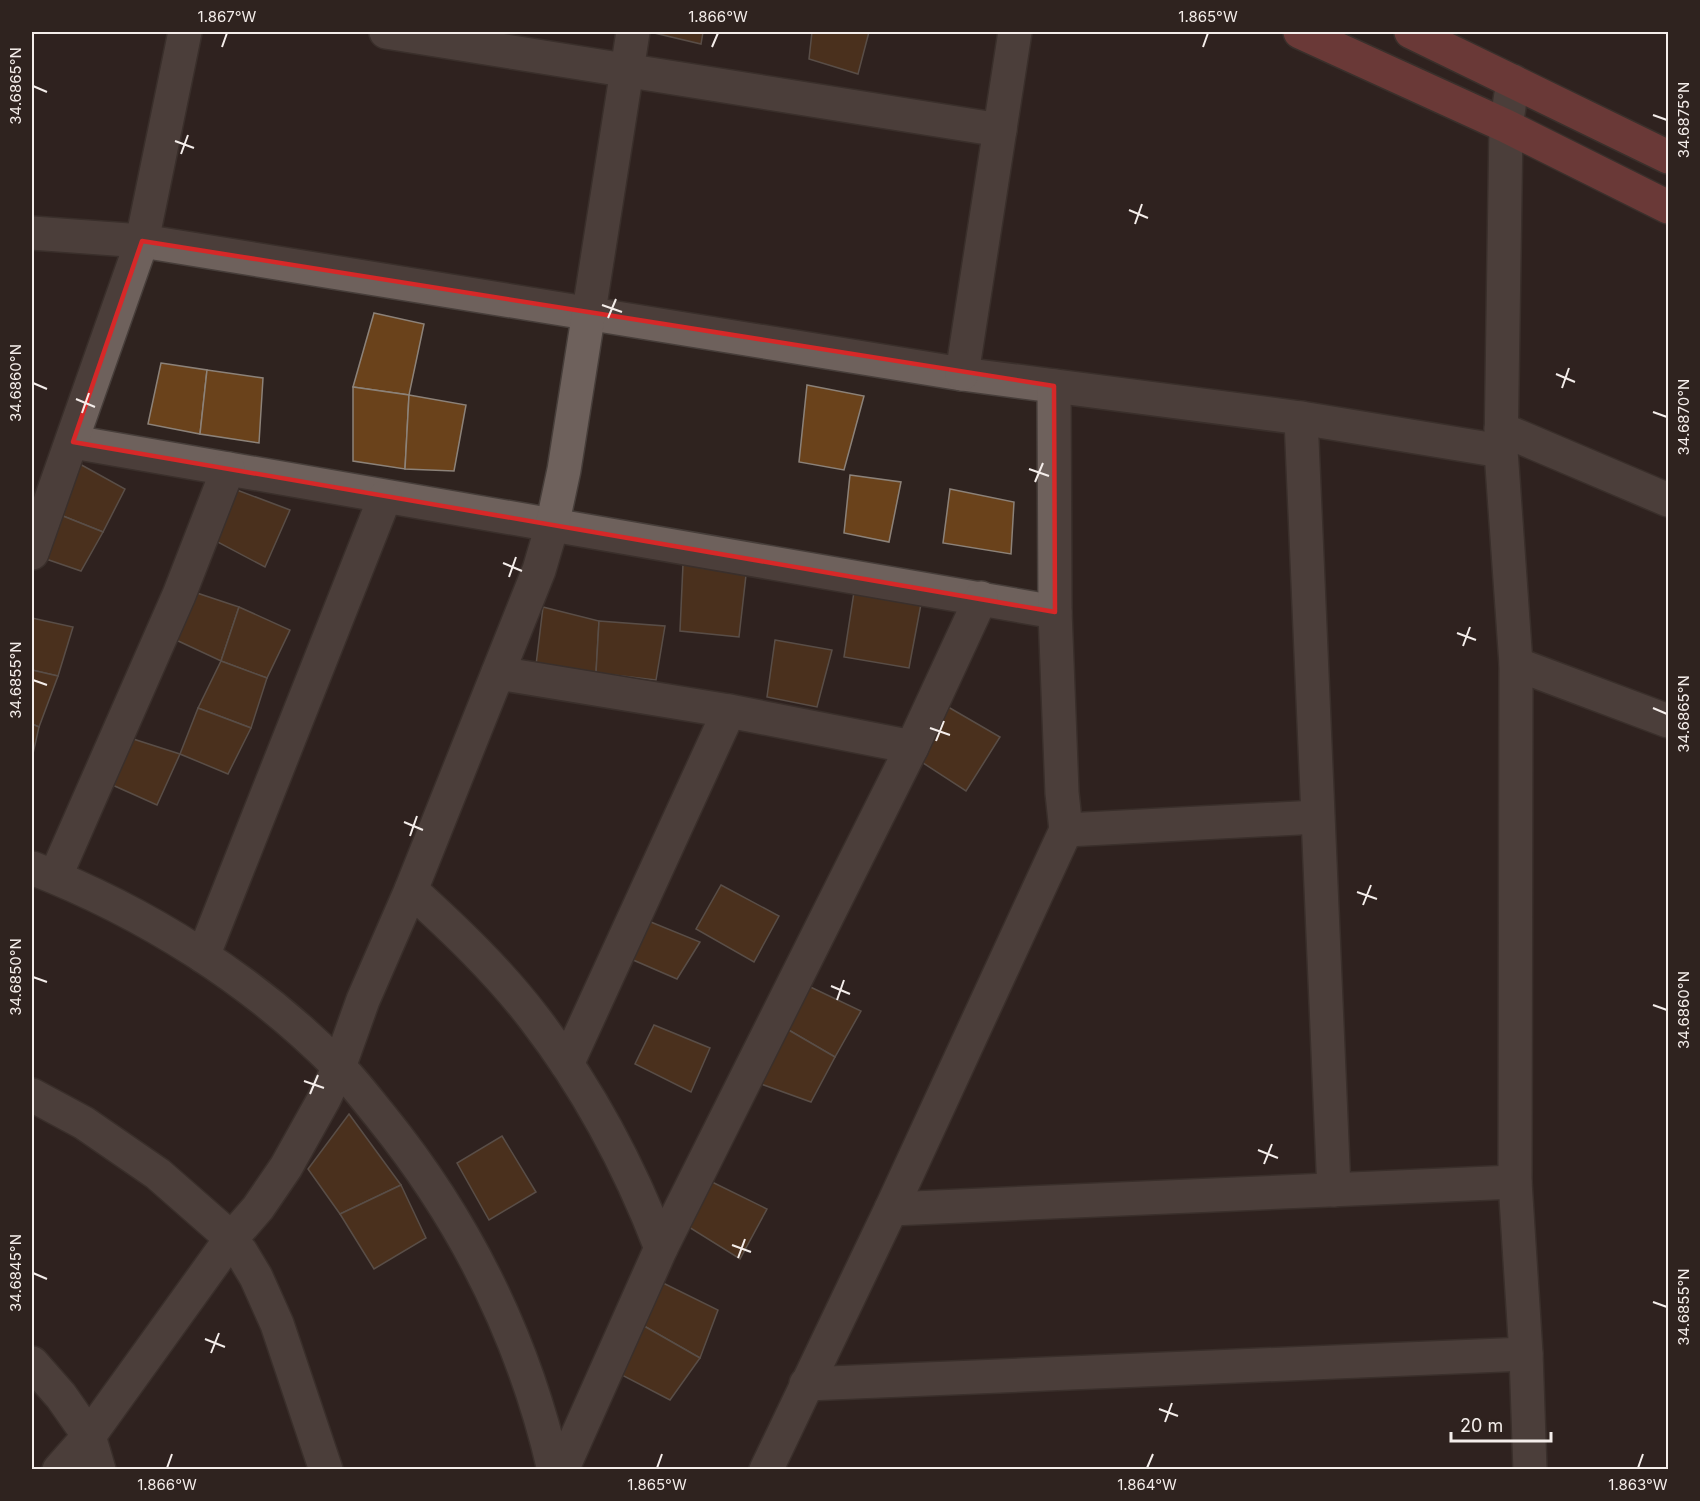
<svg xmlns="http://www.w3.org/2000/svg" width="1700" height="1501" font-family="Inter,sans-serif">
<style>
.building{fill:#6a421b;stroke:#8c8279;stroke-width:1.5}
.lines{fill:none;stroke-linecap:round;stroke-linejoin:round}
.minor-casing{stroke:#473e3a;stroke-width:36}
.major-casing{stroke:#473e3a;stroke-width:36}
.minor{stroke:#6e615c;stroke-width:33}
.major{stroke:#b15654;stroke-width:33}
.marked{fill:none;stroke:#d62828;stroke-width:4.5;stroke-linejoin:round}
.ticks{fill:none;stroke:#f4edea;stroke-width:2}
.neatline{fill:none;stroke:#f4edea;stroke-width:2}
.ticks-label{font-size:15px;text-anchor:middle;fill:#f4edea}
</style>
<rect width="100%" height="100%" fill="#2f231f"/>
<g class="building">
<path d="M 650,32 L 703,32 L 701,44 Z"/>
<path d="M 812,32 L 869,32 L 858,74 L 809,59 Z"/>
<path d="M 374,313 L 424,324 L 409,395 L 353,387 Z"/>
<path d="M 161,363 L 207,370 L 200,434 L 148,424 Z"/>
<path d="M 207,370 L 263,378 L 259,443 L 200,434 Z"/>
<path d="M 807,385 L 864,396 L 844,470 L 799,462 Z"/>
<path d="M 353,387 L 409,395 L 405,469 L 353,461 Z"/>
<path d="M 409,395 L 466,405 L 454,471 L 405,469 Z"/>
<path d="M 78,463 L 125,489 L 103,532 L 58,514 Z"/>
<path d="M 850,475 L 901,482 L 889,542 L 844,533 Z"/>
<path d="M 229,487 L 290,510 L 265,567 L 210,538 Z"/>
<path d="M 950,489 L 1014,502 L 1011,554 L 943,543 Z"/>
<path d="M 58,514 L 103,532 L 81,571 L 43,558 Z"/>
<path d="M 683,564 L 746,575 L 739,637 L 680,631 Z"/>
<path d="M 191,591 L 239,607 L 221,661 L 174,639 Z"/>
<path d="M 854,592 L 921,604 L 909,668 L 844,657 Z"/>
<path d="M 239,607 L 290,630 L 267,678 L 221,661 Z"/>
<path d="M 543,607 L 599,621 L 596,673 L 536,665 Z"/>
<path d="M 32,618 L 73,627 L 58,676 L 32,670 Z"/>
<path d="M 599,621 L 665,626 L 656,680 L 596,673 Z"/>
<path d="M 775,640 L 832,650 L 817,707 L 767,697 Z"/>
<path d="M 221,661 L 267,678 L 251,728 L 198,708 Z"/>
<path d="M 32,670 L 58,676 L 39,727 L 32,724 Z"/>
<path d="M 943,704 L 1000,737 L 966,791 L 917,759 Z"/>
<path d="M 198,708 L 251,728 L 228,774 L 180,754 Z"/>
<path d="M 32,724 L 39,727 L 32,758 Z"/>
<path d="M 127,737 L 180,754 L 157,805 L 108,783 Z"/>
<path d="M 721,885 L 779,916 L 754,962 L 696,929 Z"/>
<path d="M 641,918 L 700,942 L 677,979 L 624,956 Z"/>
<path d="M 802,983 L 861,1011 L 835,1057 L 780,1025 Z"/>
<path d="M 654,1025 L 710,1048 L 691,1092 L 635,1064 Z"/>
<path d="M 780,1025 L 835,1057 L 811,1102 L 750,1080 Z"/>
<path d="M 349,1114 L 401,1185 L 340,1214 L 308,1169 Z"/>
<path d="M 502,1136 L 536,1192 L 489,1220 L 457,1163 Z"/>
<path d="M 710,1181 L 767,1209 L 740,1259 L 684,1224 Z"/>
<path d="M 401,1185 L 426,1238 L 374,1269 L 340,1214 Z"/>
<path d="M 661,1282 L 718,1310 L 700,1358 L 637,1322 Z"/>
<path d="M 637,1322 L 700,1358 L 670,1400 L 616,1372 Z"/>
</g>
<g class="lines">
<defs>
<g id="minor">
<path d="M 386,32 L 1000,130"/>
<path d="M 1513,81 L 1506,126 L 1501,451 L 1516,664 L 1515,1182 L 1526,1354 L 1530,1470"/>
<path d="M 32,233 L 142,241 L 962,374 L 1301,418 L 1501,451"/>
<path d="M 962,374 L 1015,32"/>
<path d="M 1301,418 L 1334,1190"/>
<path d="M 1501,429 L 1668,500"/>
<path d="M 73,442 L 1055,612"/>
<path d="M 32,553 L 142,241 L 185,32"/>
<path d="M 1516,664 L 1668,721"/>
<path d="M 498,673 L 729,711 L 912,747"/>
<path d="M 1066,830 L 1317,817"/>
<path d="M 32,868 C 145,912 252,979 338,1066 C 354,1082 368,1101 382,1118 C 466,1222 524,1340 554,1470"/>
<path d="M 55,877 L 179,595 L 228,469"/>
<path d="M 411,890 C 455,930 498,971 534,1018 C 588,1088 629,1165 661,1248"/>
<path d="M 203,956 L 385,497"/>
<path d="M 567,1064 L 729,711"/>
<path d="M 32,1095 L 84,1123 L 158,1174 L 223,1231 L 241,1252 L 256,1277 L 277,1324 L 326,1470"/>
<path d="M 891,1209 L 1515,1182"/>
<path d="M 32,1363 L 61,1396 L 89,1436 L 99,1470"/>
<path d="M 806,1384 L 1526,1354"/>
<path d="M 59,1470 L 89,1436 L 230,1240 L 258,1208 L 286,1167 L 324,1099 L 339,1067 L 363,1000 L 411,890 L 539,570 L 552,526 L 564,470 L 633,32"/>
<path d="M 562,1470 L 661,1248 L 912,747 L 981,598"/>
<path d="M 766,1470 L 891,1209 L 1066,830 L 1062,793 L 1055,612 L 1054,386"/>
</g>
<g id="major">
<path d="M 1300,32 L 1506,126 L 1668,207"/>
<path d="M 1411,32 L 1668,157"/>
</g>
</defs>
<use href="#minor" class="minor-casing"/>
<use href="#major" class="major-casing"/>
<use href="#minor" class="minor"/>
<use href="#major" class="major"/>
</g>
<path d="M0 0H1700V1501H0ZM 142,241 L 1054,386 L 1055,612 L 73,442 Z" fill="#2f231f" fill-opacity=".55" fill-rule="evenodd"/>
<path class="marked" d="M 142,241 L 1054,386 L 1055,612 L 73,442 Z"/>
<path class="ticks" d="M 222,47 L 227,33M 712,47 L 718,33M 1203,47 L 1208,33M 33,86 L 47,92M 1653,115 L 1667,120M 175,141 L 194,148M 181,154 L 188,135M 1129,210 L 1148,218M 1135,224 L 1142,204M 602,305 L 622,312M 608,318 L 616,299M 1556,374 L 1575,382M 33,383 L 47,389M 1562,388 L 1569,368M 76,399 L 95,407M 1653,412 L 1667,417M 82,413 L 89,393M 1029,469 L 1049,476M 1035,482 L 1043,463M 503,563 L 522,571M 509,577 L 516,557M 1457,633 L 1476,640M 1463,646 L 1470,627M 33,680 L 47,685M 1653,708 L 1667,714M 930,728 L 950,735M 936,741 L 944,721M 404,822 L 423,830M 410,836 L 417,816M 1357,892 L 1377,899M 1363,905 L 1371,885M 33,977 L 47,982M 831,986 L 850,994M 837,1000 L 844,980M 1653,1005 L 1667,1010M 304,1081 L 324,1088M 310,1094 L 318,1075M 1258,1150 L 1278,1158M 1264,1164 L 1272,1144M 732,1245 L 751,1252M 738,1258 L 745,1239M 33,1273 L 47,1279M 1653,1302 L 1667,1307M 205,1339 L 225,1347M 211,1353 L 219,1333M 1159,1409 L 1178,1416M 1165,1422 L 1172,1403M 167,1468 L 172,1454M 657,1468 L 662,1454M 1147,1468 L 1153,1454M 1638,1468 L 1643,1454"/>
<rect width="1700" height="1501" fill="none" stroke="#2f231f" stroke-width="66"/>
<path d="M1451 1432v9h100v-9" fill="none" stroke="#f4edea" stroke-width="3"/>
<text x="1460" y="1432" font-size="18" fill="#f4edea" stroke="#2f231f" stroke-width="4.5" paint-order="stroke">20 m</text>
<rect x="33" y="33" width="1634" height="1435" class="neatline"/>
<g class="ticks-label">
<text x="227" y="22">1.867°W</text>
<text x="718" y="22">1.866°W</text>
<text x="1208" y="22">1.865°W</text>
<text transform="translate(16 86) rotate(-90)" y="5">34.6865°N</text>
<text transform="translate(1684 120) rotate(-90)" y="5">34.6875°N</text>
<text transform="translate(16 383) rotate(-90)" y="5">34.6860°N</text>
<text transform="translate(1684 417) rotate(-90)" y="5">34.6870°N</text>
<text transform="translate(16 680) rotate(-90)" y="5">34.6855°N</text>
<text transform="translate(1684 714) rotate(-90)" y="5">34.6865°N</text>
<text transform="translate(16 977) rotate(-90)" y="5">34.6850°N</text>
<text transform="translate(1684 1010) rotate(-90)" y="5">34.6860°N</text>
<text transform="translate(16 1273) rotate(-90)" y="5">34.6845°N</text>
<text transform="translate(1684 1307) rotate(-90)" y="5">34.6855°N</text>
<text x="167" y="1490">1.866°W</text>
<text x="657" y="1490">1.865°W</text>
<text x="1147" y="1490">1.864°W</text>
<text x="1638" y="1490">1.863°W</text>
</g>
</svg>
